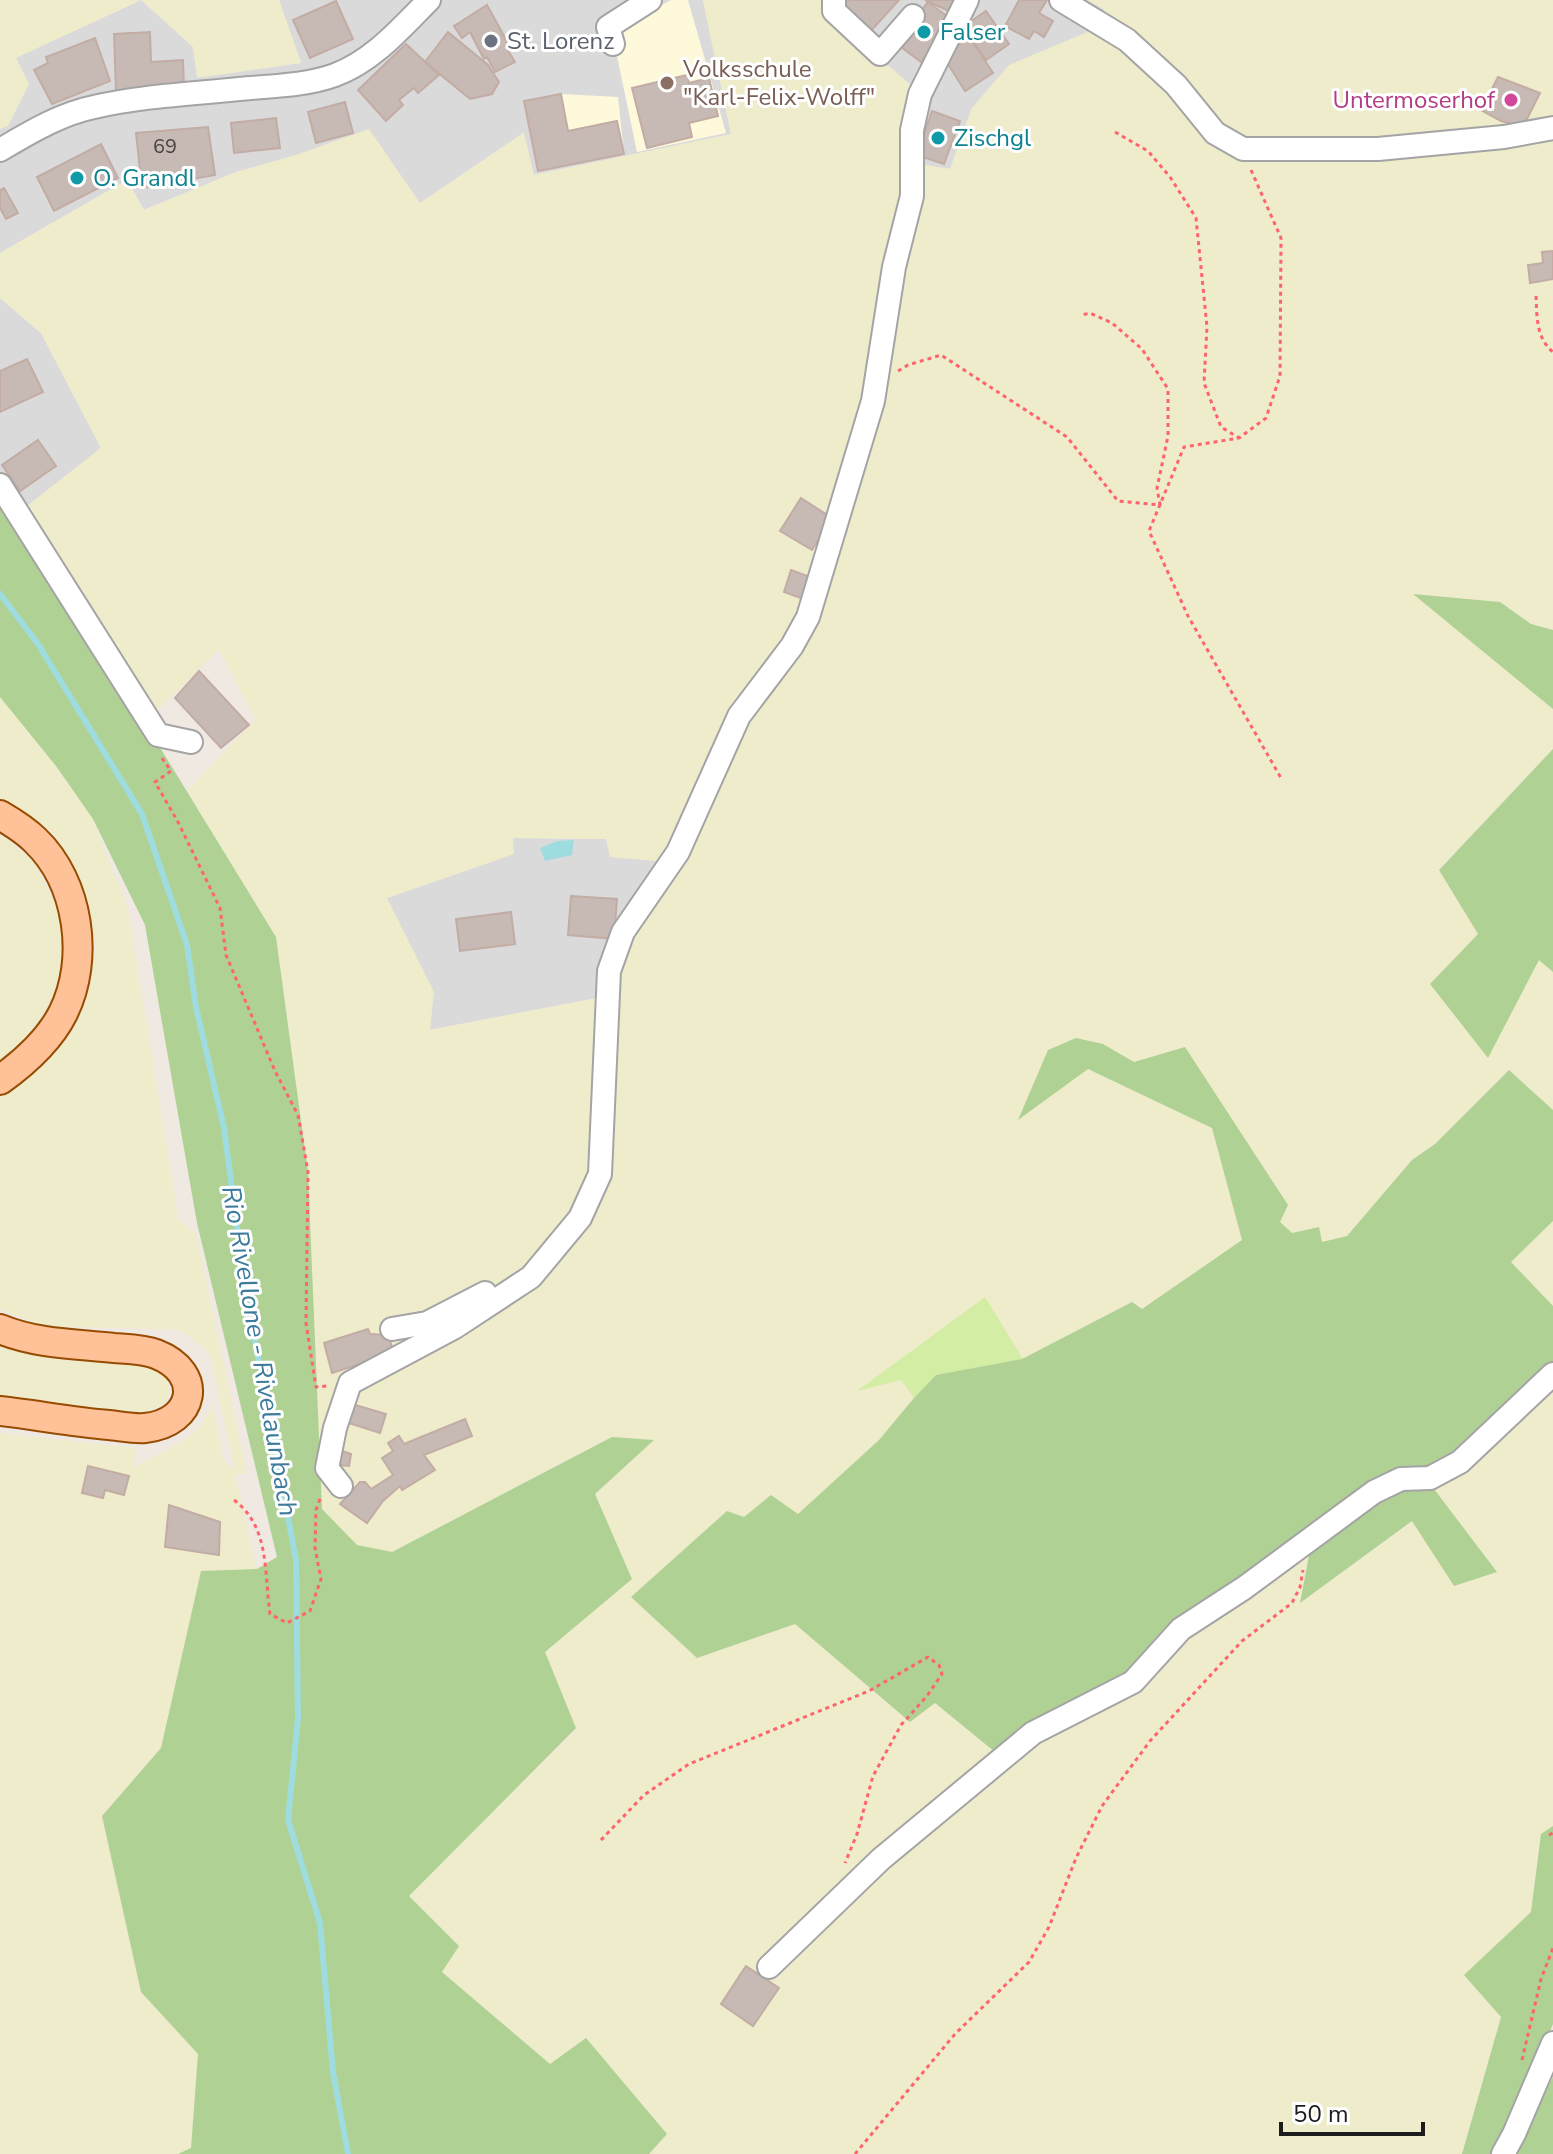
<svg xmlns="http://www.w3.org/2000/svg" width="1553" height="2154" font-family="'Nunito Sans',sans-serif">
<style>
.residential{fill:#dbdada}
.education{fill:#fff9db}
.farmland{fill:#efeccc;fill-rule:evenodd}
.grass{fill:#d4eda4}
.forest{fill:#b0d194}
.water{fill:#9fdce0}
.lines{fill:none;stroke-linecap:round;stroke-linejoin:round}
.stream{stroke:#9fdce0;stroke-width:6}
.building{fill:#c7bab5;stroke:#c2aca4;stroke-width:2}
.minor-casing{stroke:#a4a4a4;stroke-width:26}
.major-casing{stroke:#964b00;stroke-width:32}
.path{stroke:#ff636e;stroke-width:3;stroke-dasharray:4 4;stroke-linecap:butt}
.minor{stroke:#fff;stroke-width:22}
.major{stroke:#ffc197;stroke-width:28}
.culture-dot{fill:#0f9aa8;stroke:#fff;stroke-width:3}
.worship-dot{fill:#6b7280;stroke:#fff;stroke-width:3}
.education-dot{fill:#8d6e63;stroke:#fff;stroke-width:3}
.hotel-dot{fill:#d1479c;stroke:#fff;stroke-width:3}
.labels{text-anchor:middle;stroke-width:6;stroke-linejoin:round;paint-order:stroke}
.number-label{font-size:20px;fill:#484443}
.culture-label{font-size:24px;fill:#0d838f;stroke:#fff;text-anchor:start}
.worship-label{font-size:24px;fill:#5b616d;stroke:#fff;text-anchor:start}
.education-label{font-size:24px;fill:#785e54;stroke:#fff;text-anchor:start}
.hotel-label{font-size:24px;fill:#b23c85;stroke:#fff;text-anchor:end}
.water-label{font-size:26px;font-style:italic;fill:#3c7b9b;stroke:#fff}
</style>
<rect width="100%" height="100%" fill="#efe9e2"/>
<g class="residential">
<path d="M 141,0 L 193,47 L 197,77 L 301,63 L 279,0 L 703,0 L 731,134 L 533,175 L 523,133 L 420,203 L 293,156 L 236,172 L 144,210 L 127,180 L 0,253 L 0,129 L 8,125 L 15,58 Z"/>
<path d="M 830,0 L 1087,0 L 1104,9 L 1095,29 L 972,108 L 950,169 L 907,162 L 829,15 Z"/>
<path d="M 0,298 L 41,333 L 101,448 L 22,510 L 0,498 Z"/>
<path d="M 513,838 L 606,839 L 679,863 L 614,995 L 429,1030 L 387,898 L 513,854 Z"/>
</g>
<g class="education">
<path d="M 671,0 L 688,0 L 726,133 L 637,152 L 612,32 Z"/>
<path d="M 561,94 L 618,97 L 624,154 L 538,171 L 524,101 Z"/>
</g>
<g class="farmland">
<path d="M 0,0 L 141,0 L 16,58 L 29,84 L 8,126 L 0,129 Z"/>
<path d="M 142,0 L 279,0 L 301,63 L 197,78 L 193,47 Z"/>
<path d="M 703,0 L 830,0 L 830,15 L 912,86 L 907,162 L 950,169 L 972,108 L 1009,65 L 1095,29 L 1104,9 L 1087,0 L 1553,0 L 1553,630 L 1531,624 L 1500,602 L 1414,594 L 1553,709 L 1553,749 L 1439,869 L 1553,972 L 1553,1110 L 1508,1070 L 1435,1144 L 1412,1160 L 1347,1236 L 1322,1243 L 1291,1233 L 1280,1222 L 1185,1047 L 1134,1062 L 1103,1044 L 1019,1119 L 1088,1069 L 1213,1128 L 1242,1240 L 1142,1309 L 1131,1302 L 1023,1359 L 985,1298 L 859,1390 L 901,1380 L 914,1398 L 879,1440 L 798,1515 L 771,1495 L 697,1658 L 795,1624 L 911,1722 L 935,1703 L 1185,1633 L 1310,1549 L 1300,1602 L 1413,1521 L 1454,1586 L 1497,1571 L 1430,1485 L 1553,1370 L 1553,1826 L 1541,1834 L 1531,1912 L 1465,1975 L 1501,2017 L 1462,2154 L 649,2154 L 667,2134 L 585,2038 L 551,2065 L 442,1972 L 459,1946 L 409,1896 L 576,1729 L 545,1652 L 632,1579 L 595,1494 L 653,1440 L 611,1437 L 392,1552 L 357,1545 L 321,1509 L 308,1172 L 276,937 L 187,791 L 255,720 L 219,649 L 145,723 L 22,510 L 101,448 L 41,333 L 0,298 L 0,253 L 127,180 L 144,210 L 236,172 L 293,156 L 369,129 L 420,203 L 524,133 L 534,175 L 731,134 ZM 513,838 L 606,839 L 610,857 L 678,863 L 615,957 L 613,995 L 430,1030 L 434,992 L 387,898 L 514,854 Z"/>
<path d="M 0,697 L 56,766 L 93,819 L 128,910 L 179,1221 L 196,1233 L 247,1473 L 235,1475 L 257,1569 L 201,1572 L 161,1748 L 102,1816 L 141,1992 L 198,2054 L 191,2149 L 178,2154 L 0,2154 L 0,1433 L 135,1448 L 134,1467 L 183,1441 L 202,1425 L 213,1405 L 223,1458 L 235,1472 L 209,1353 L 181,1330 L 45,1326 L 0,1310 L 0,1096 L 9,1092 L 45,1063 L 75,1025 L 87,987 L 95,948 L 88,903 L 68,855 L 23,811 L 0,798 Z"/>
<path d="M 0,834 L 34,862 L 57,906 L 65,955 L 55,992 L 41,1022 L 10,1056 L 0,1061 Z"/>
<path d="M 1553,1221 L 1553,1306 L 1511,1262 Z"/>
<path d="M 0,1339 L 116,1357 L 158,1370 L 168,1380 L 169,1394 L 164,1404 L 151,1411 L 127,1415 L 0,1400 Z"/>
</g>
<path class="grass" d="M 985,1297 L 1023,1359 L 937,1375 L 914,1398 L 901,1380 L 857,1391 Z"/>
<g class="forest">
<path d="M 0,498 L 145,723 L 276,937 L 308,1172 L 322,1509 L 357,1545 L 392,1552 L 612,1437 L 654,1440 L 595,1494 L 632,1579 L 545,1652 L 576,1728 L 409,1896 L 459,1946 L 442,1972 L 550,2064 L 586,2038 L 667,2134 L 649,2154 L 178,2154 L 191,2148 L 198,2054 L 141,1992 L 102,1816 L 161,1748 L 201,1571 L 257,1569 L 277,1557 L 197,1223 L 145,925 L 93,819 L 56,766 L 0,697 Z"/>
<path d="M 1413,594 L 1500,602 L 1531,624 L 1553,630 L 1553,709 Z"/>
<path d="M 1553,749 L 1553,972 L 1539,960 L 1488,1058 L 1430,984 L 1478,934 L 1439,870 Z"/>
<path d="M 1076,1038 L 1103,1044 L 1134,1062 L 1185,1047 L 1288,1205 L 1280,1222 L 1292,1233 L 1319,1227 L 1322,1242 L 1347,1236 L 1412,1160 L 1435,1144 L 1509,1070 L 1553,1110 L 1553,1221 L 1511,1262 L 1553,1306 L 1553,1370 L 1431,1485 L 1497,1572 L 1454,1586 L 1412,1521 L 1300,1603 L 1310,1550 L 1006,1761 L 935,1703 L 910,1722 L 795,1624 L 697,1658 L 631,1597 L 727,1511 L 744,1517 L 771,1495 L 798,1514 L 879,1440 L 914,1398 L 936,1375 L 1022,1359 L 1132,1302 L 1142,1309 L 1242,1240 L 1212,1128 L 1088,1069 L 1018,1120 L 1048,1050 Z"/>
<path d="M 1553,1826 L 1553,2024 L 1507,2135 L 1492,2154 L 1462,2154 L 1501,2017 L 1464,1975 L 1531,1912 L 1541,1834 Z"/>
<path d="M 1553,2077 L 1553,2154 L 1514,2154 Z"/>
</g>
<path class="water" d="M 574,840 L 572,855 L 545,861 L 540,848 L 557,841 Z"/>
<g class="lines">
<path class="stream" d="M 0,594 L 38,644 L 142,814 L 187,945 L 196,1007 L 224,1128 L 245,1287 L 296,1560 L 298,1718 L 288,1820 L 320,1923 L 333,2072 L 348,2154"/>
</g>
<g class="building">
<path d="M 839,0 L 899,0 L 869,33 Z"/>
<path d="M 925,0 L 960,0 L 953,13 Z"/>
<path d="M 1019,0 L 1047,0 L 1039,13 L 1053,21 L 1044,37 L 1034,31 L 1029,39 L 1005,26 Z"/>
<path d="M 336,1 L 353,39 L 310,58 L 293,20 Z"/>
<path d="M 928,2 L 952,20 L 921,62 L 897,44 Z"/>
<path d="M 487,5 L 509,45 L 506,47 L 515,62 L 495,72 L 487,57 L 484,59 L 470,32 L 462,38 L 454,26 Z"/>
<path d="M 986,11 L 1009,44 L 986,60 L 963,27 Z"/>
<path d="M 150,32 L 151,62 L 183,60 L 184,88 L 116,91 L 114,34 Z"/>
<path d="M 448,32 L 488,65 L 499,82 L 492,94 L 470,99 L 425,62 Z"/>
<path d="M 968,35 L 993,73 L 965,91 L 941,53 Z"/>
<path d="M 95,38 L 110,81 L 52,104 L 34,70 L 48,63 L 46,57 Z"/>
<path d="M 406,44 L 439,75 L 418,93 L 414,88 L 399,100 L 403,105 L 386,121 L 358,90 Z"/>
<path d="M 687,75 L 689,83 L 709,78 L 718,116 L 689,123 L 692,137 L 647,148 L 632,88 Z"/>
<path d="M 1498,77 L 1540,93 L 1523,127 L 1501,121 L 1481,110 Z"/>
<path d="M 561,94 L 568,131 L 617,121 L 624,154 L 538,171 L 524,101 Z"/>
<path d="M 345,102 L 353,133 L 316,143 L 308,112 Z"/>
<path d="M 932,111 L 960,121 L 944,164 L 917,155 Z"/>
<path d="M 276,118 L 280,148 L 234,153 L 231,123 Z"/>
<path d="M 208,127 L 215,175 L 142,188 L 136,133 Z"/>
<path d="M 101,144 L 118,178 L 54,211 L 37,177 Z"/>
<path d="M 4,188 L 18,213 L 6,219 L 0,208 L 0,190 Z"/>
<path d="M 1553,251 L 1553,279 L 1530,283 L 1528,265 L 1543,263 L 1542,252 Z"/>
<path d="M 27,359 L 43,392 L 0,412 L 0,371 Z"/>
<path d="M 38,440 L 56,466 L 20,491 L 2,465 Z"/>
<path d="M 801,498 L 832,518 L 812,550 L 780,531 Z"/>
<path d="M 791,570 L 813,578 L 806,600 L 784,592 Z"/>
<path d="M 199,671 L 249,725 L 221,748 L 175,698 Z"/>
<path d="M 571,896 L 617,899 L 614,939 L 568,935 Z"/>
<path d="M 511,912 L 515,944 L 460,951 L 456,919 Z"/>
<path d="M 368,1329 L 370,1334 L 388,1335 L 394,1353 L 332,1373 L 324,1343 Z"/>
<path d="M 355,1405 L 386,1414 L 380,1433 L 349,1423 Z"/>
<path d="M 465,1419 L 472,1436 L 424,1455 L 435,1470 L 402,1490 L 400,1486 L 383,1501 L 367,1523 L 340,1504 L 360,1482 L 365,1482 L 371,1489 L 393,1475 L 382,1458 L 393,1451 L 388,1443 L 399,1436 L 404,1444 Z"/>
<path d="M 342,1451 L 351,1454 L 349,1466 L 340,1465 Z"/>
<path d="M 88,1466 L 129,1476 L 124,1495 L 105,1490 L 103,1498 L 82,1493 Z"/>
<path d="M 169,1505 L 220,1522 L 219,1555 L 165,1547 Z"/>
<path d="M 746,1966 L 779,1988 L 753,2026 L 721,2004 Z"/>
</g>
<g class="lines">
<defs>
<g id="minor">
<path d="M 834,0 L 834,11 L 880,54 L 913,16"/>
<path d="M 1061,0 L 1127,40 L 1176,85 L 1215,133 L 1243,149 L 1378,149 L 1504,137 L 1553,128"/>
<path d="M 613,44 L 608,27 L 650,0"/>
<path d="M 0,150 C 29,133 60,114 94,107 C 141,96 191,94 239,89 C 270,86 305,86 335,75 C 373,61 401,28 429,0"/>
<path d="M 0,485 L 158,735 L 191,742"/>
<path d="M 392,1329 L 427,1323 L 485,1293"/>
<path d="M 341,1486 L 327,1468 L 335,1428 L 350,1383 L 455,1327 L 531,1277 L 580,1218 L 600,1174 L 609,971 L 623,932 L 678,852 L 739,716 L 792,646 L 808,617 L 873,401 L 894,267 L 912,196 L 912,130 L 920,94 L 967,0"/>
<path d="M 769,1967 L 881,1859 L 1033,1733 L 1133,1682 L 1181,1629 L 1244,1588 L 1374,1492 L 1401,1479 L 1430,1478 L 1460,1462 L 1553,1374"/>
<path d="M 1503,2154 L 1514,2134 L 1553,2043"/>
</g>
<g id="major">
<path d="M 0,815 C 12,822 25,830 35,840 C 79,882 90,959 63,1013 C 49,1041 25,1062 0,1080"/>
<path d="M 0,1329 C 36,1344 76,1344 114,1348 C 127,1349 143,1349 156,1354 C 205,1373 195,1423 145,1428 C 134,1429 120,1426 109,1425 C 72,1422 36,1415 0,1411"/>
</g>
</defs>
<use href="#minor" class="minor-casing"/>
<use href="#major" class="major-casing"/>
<g class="path">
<path d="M 1115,132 L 1148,151 L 1170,177 L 1196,218 L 1207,327 L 1204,383 L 1221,427 L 1239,438"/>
<path d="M 1251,170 L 1281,238 L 1280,376 L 1266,418 L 1239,438 L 1184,447 L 1149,531 L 1188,616 L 1281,778"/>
<path d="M 1536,296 C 1537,317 1536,338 1553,352"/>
<path d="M 898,371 L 908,365 L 941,355 L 1067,437 L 1118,501 L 1160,505 L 1157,488 L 1168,436 L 1168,389 L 1142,349 L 1112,323 L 1090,313 L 1082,315"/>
<path d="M 162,758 L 171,771 L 155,782 L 178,822 L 220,908 L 226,955 L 275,1071 L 298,1115 L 308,1172 L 306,1323 L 316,1387 L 327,1386"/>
<path d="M 234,1500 C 270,1527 264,1572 270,1614 L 287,1623 L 310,1611 L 321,1579 L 315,1548 L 316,1510 L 321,1496"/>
<path d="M 1549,1835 L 1553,1833"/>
<path d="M 601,1840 L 644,1795 L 689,1764 L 869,1691 L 928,1657 L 939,1665 L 942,1674 L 927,1696 L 901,1725 L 873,1776 L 857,1834 L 845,1863"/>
<path d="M 1522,2060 L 1541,1979 L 1553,1948"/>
<path d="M 855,2154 L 955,2034 L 1029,1962 L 1049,1927 L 1076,1858 L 1102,1806 L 1150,1741 L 1242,1641 L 1292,1603 L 1300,1587 L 1303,1570"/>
</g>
<use href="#minor" class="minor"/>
<use href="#major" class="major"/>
</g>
<g class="culture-dot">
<circle cx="924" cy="32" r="8"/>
<circle cx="938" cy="138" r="8"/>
<circle cx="77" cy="178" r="8"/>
</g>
<circle class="worship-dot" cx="491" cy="41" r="8"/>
<circle class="education-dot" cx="667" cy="83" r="8"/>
<circle class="hotel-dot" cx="1511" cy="100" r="8"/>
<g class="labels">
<g class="number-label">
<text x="165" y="153">69</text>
</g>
<g class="culture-label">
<text x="940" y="40">Falser</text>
<text x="954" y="146">Zischgl</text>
<text x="93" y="186">O. Grandl</text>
</g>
<g class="worship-label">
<text x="507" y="49">St. Lorenz</text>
</g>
<g class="education-label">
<text x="683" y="77">Volksschule<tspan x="683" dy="28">"Karl-Felix-Wolff"</tspan></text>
</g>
<g class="hotel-label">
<text x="1495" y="108">Untermoserhof</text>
</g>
<g class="water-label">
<text transform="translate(260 1351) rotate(80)" y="9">Rio Rivellone - Rivelaunbach</text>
</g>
</g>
<path d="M1281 2122v12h142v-12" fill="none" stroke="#1d1d1d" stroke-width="4"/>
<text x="1293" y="2122" font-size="24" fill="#1d1d1d" stroke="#ffffff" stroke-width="6" paint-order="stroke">50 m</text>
</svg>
